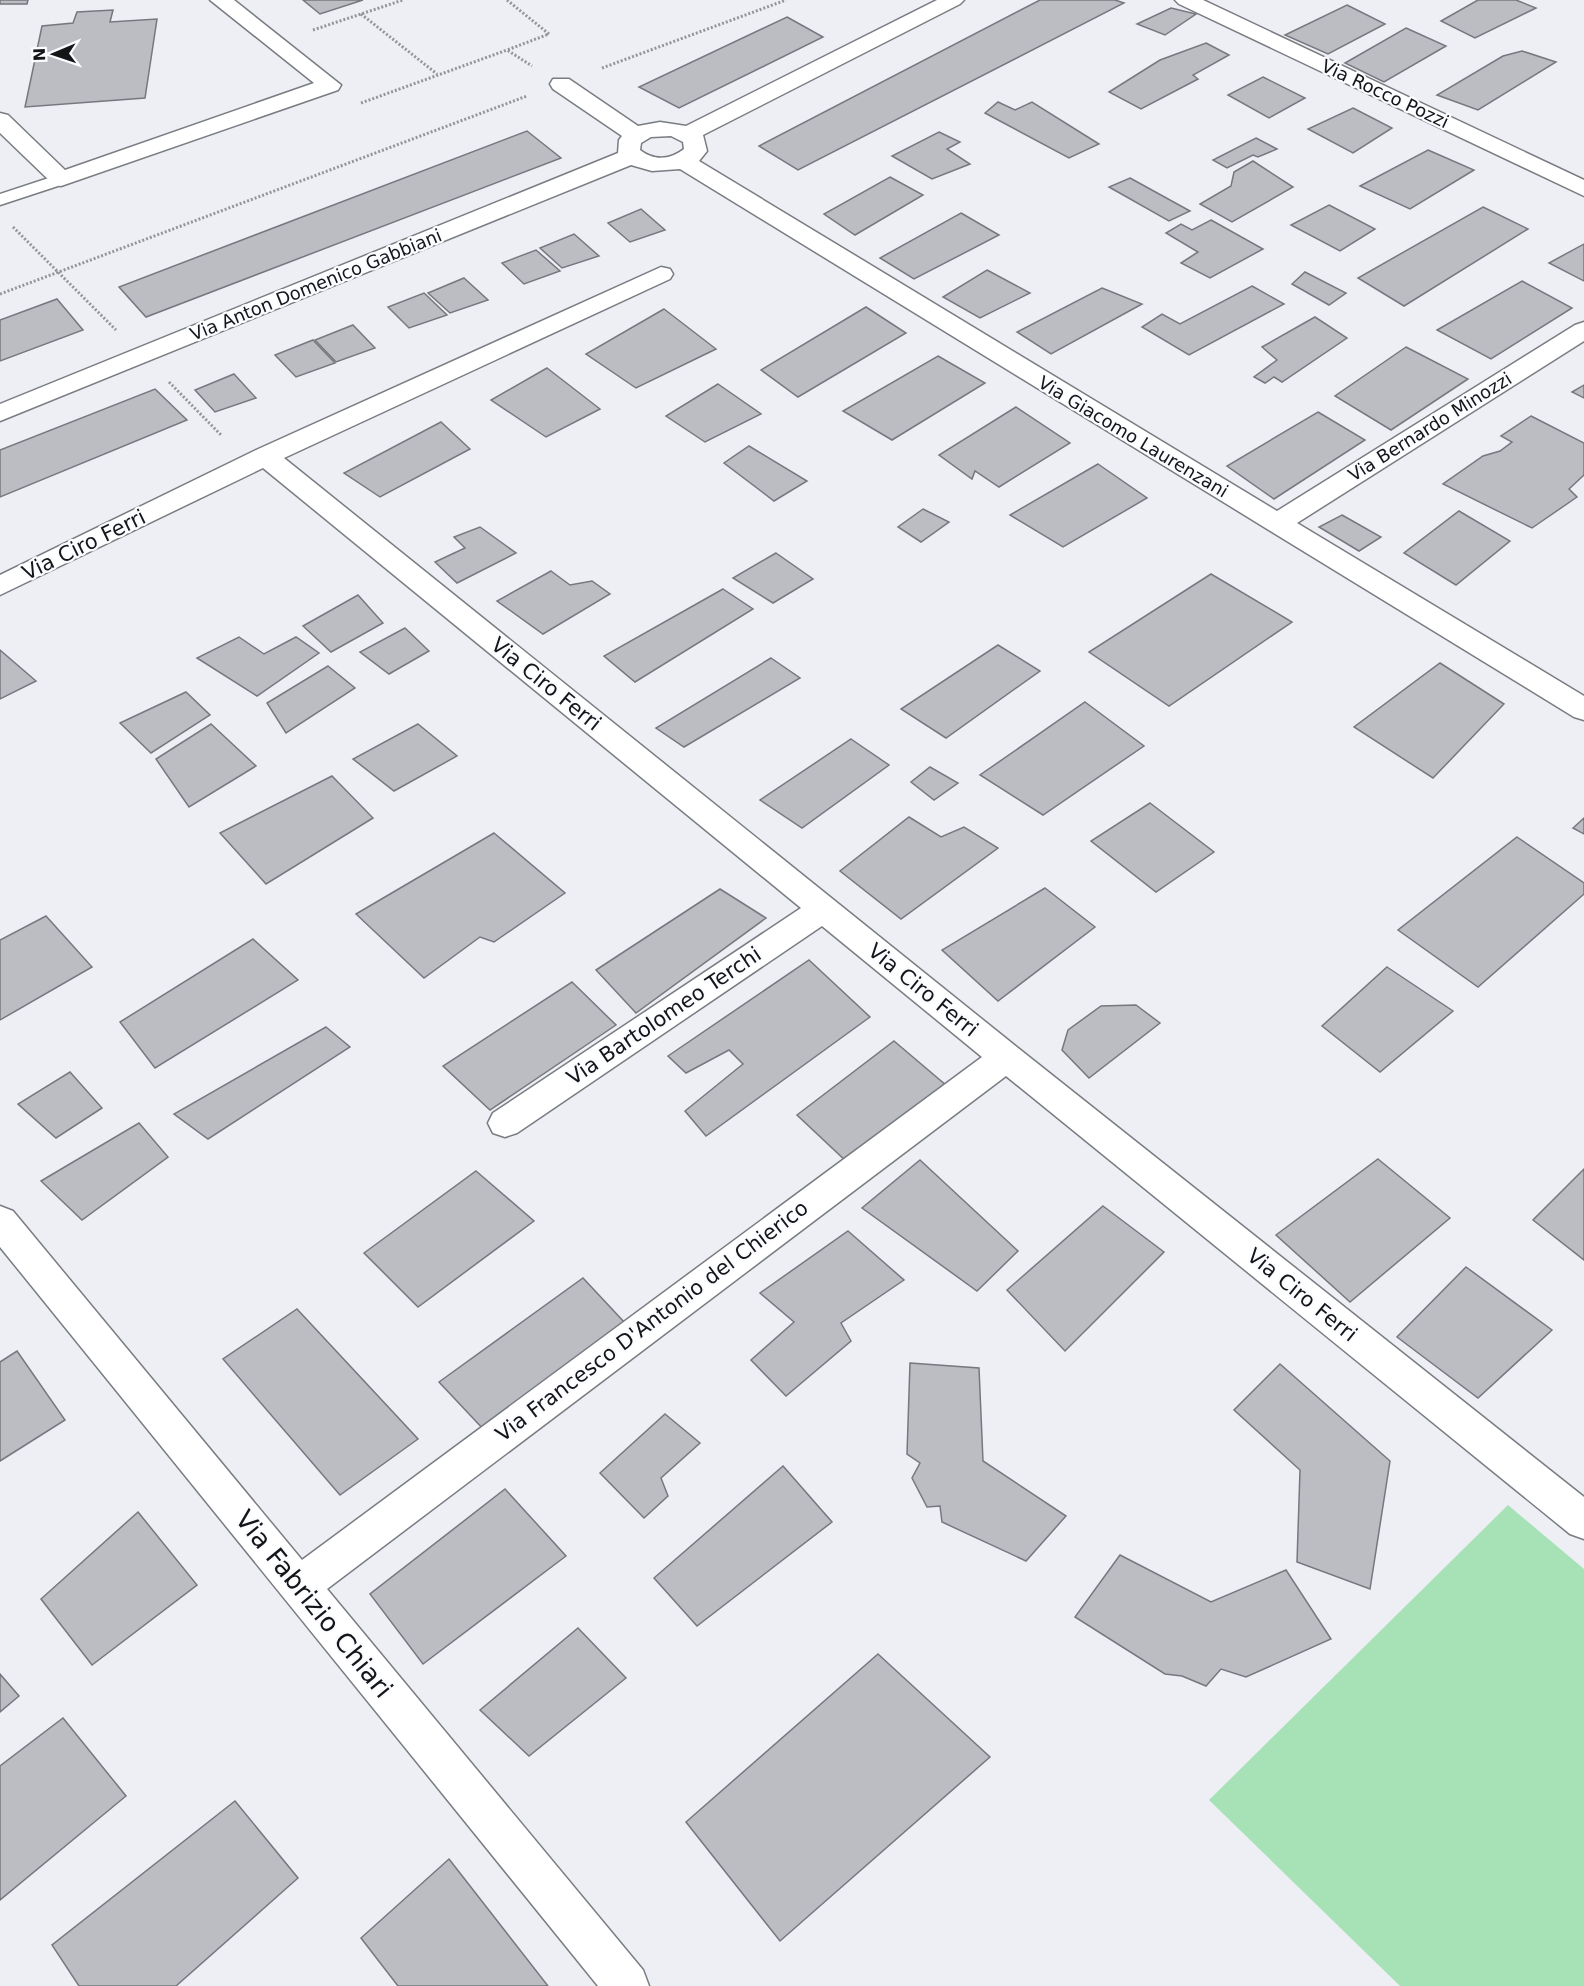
<svg xmlns="http://www.w3.org/2000/svg" width="1584" height="1986" font-family="'DejaVu Sans',sans-serif">
<style>
.green{fill:#a7e2b7}
.building{fill:#bbbdc3;stroke:#76787e;stroke-width:1.5}
.lines{fill:none;stroke-linecap:round;stroke-linejoin:round}
.lane-casing{stroke:#797c81;stroke-width:3}
.street-casing{stroke:#797c81;stroke-width:3}
.path{stroke:#94959a;stroke-width:3;stroke-dasharray:2 2;stroke-linecap:butt}
.lane{fill:#fff;fill-rule:evenodd}
.street{fill:#fff;fill-rule:evenodd}
.labels{text-anchor:middle;stroke-width:4.5;stroke-linejoin:round;paint-order:stroke}
.far-street-label{font-size:18px;fill:#141517;stroke:#fbfcff}
.street-label{font-size:21px;fill:#141517;stroke:#fbfcff}
.near-street-label{font-size:26px;fill:#141517;stroke:#fbfcff}
</style>
<rect width="100%" height="100%" fill="#edeff5"/>
<path class="green" d="M 1508,1505 L 1584,1569 L 1584,1986 L 1400,1986 L 1209,1800 Z"/>
<g class="building">
<path d="M 0,0 L 28,0 L 27,4 L 0,4 Z"/>
<path d="M 303,0 L 363,0 L 320,14 Z"/>
<path d="M 1040,0 L 1115,0 L 1124,3 L 798,170 L 759,146 Z"/>
<path d="M 1478,0 L 1516,0 L 1536,8 L 1475,38 L 1441,21 Z"/>
<path d="M 1347,5 L 1385,24 L 1328,54 L 1285,35 Z"/>
<path d="M 1171,8 L 1196,14 L 1165,35 L 1137,24 Z"/>
<path d="M 113,10 L 110,22 L 157,19 L 145,98 L 25,107 L 42,26 L 73,23 L 77,12 Z"/>
<path d="M 787,17 L 823,37 L 679,108 L 639,87 Z"/>
<path d="M 1406,28 L 1446,46 L 1384,82 L 1345,63 Z"/>
<path d="M 1206,43 L 1229,55 L 1193,75 L 1198,79 L 1141,109 L 1109,92 L 1160,60 Z"/>
<path d="M 1522,51 L 1556,62 L 1478,110 L 1437,95 L 1503,56 Z"/>
<path d="M 1263,77 L 1305,98 L 1269,118 L 1228,95 Z"/>
<path d="M 998,102 L 1015,110 L 1032,102 L 1099,144 L 1069,158 L 985,113 Z"/>
<path d="M 1353,108 L 1392,128 L 1353,153 L 1308,129 Z"/>
<path d="M 527,131 L 561,158 L 146,317 L 119,287 Z"/>
<path d="M 939,132 L 960,142 L 947,149 L 970,164 L 932,179 L 892,156 Z"/>
<path d="M 1256,138 L 1277,149 L 1258,157 L 1253,155 L 1227,168 L 1213,160 Z"/>
<path d="M 1428,150 L 1474,170 L 1410,209 L 1360,186 Z"/>
<path d="M 1253,161 L 1293,187 L 1232,222 L 1200,204 L 1231,186 L 1234,172 Z"/>
<path d="M 890,177 L 923,195 L 855,235 L 824,214 Z"/>
<path d="M 1130,178 L 1190,211 L 1169,221 L 1109,187 Z"/>
<path d="M 1329,205 L 1375,229 L 1340,251 L 1291,225 Z"/>
<path d="M 1483,207 L 1528,229 L 1404,306 L 1358,278 Z"/>
<path d="M 641,209 L 665,230 L 630,242 L 608,223 Z"/>
<path d="M 961,213 L 999,235 L 914,279 L 880,258 Z"/>
<path d="M 1211,220 L 1263,249 L 1210,278 L 1181,263 L 1198,252 L 1166,233 L 1181,224 L 1192,230 Z"/>
<path d="M 574,234 L 599,256 L 562,268 L 540,248 Z"/>
<path d="M 1584,244 L 1584,281 L 1549,263 Z"/>
<path d="M 536,250 L 560,271 L 524,284 L 502,263 Z"/>
<path d="M 987,270 L 1030,293 L 980,318 L 943,297 Z"/>
<path d="M 1305,272 L 1346,293 L 1329,305 L 1292,284 Z"/>
<path d="M 464,278 L 488,300 L 450,313 L 428,293 Z"/>
<path d="M 1522,281 L 1572,308 L 1491,359 L 1437,330 Z"/>
<path d="M 1252,286 L 1284,304 L 1189,355 L 1142,327 L 1162,314 L 1180,324 Z"/>
<path d="M 1102,288 L 1142,304 L 1051,354 L 1017,332 Z"/>
<path d="M 424,293 L 447,315 L 409,328 L 388,307 Z"/>
<path d="M 57,299 L 83,330 L 0,361 L 0,320 Z"/>
<path d="M 866,307 L 906,333 L 798,397 L 761,370 Z"/>
<path d="M 664,309 L 716,349 L 636,388 L 586,354 Z"/>
<path d="M 1315,317 L 1347,338 L 1282,382 L 1274,377 L 1265,383 L 1254,377 L 1277,360 L 1262,347 Z"/>
<path d="M 353,325 L 375,348 L 336,362 L 315,340 Z"/>
<path d="M 313,340 L 335,363 L 296,377 L 275,355 Z"/>
<path d="M 1406,347 L 1468,379 L 1391,430 L 1335,396 Z"/>
<path d="M 938,356 L 985,383 L 892,440 L 843,411 Z"/>
<path d="M 547,368 L 600,409 L 546,437 L 491,400 Z"/>
<path d="M 234,374 L 256,398 L 215,412 L 195,390 Z"/>
<path d="M 718,384 L 761,414 L 705,442 L 666,416 Z"/>
<path d="M 1584,385 L 1584,398 L 1572,392 Z"/>
<path d="M 155,389 L 187,420 L 0,497 L 0,450 Z"/>
<path d="M 1016,407 L 1070,443 L 999,487 L 975,471 L 972,479 L 939,455 Z"/>
<path d="M 1318,412 L 1365,440 L 1274,499 L 1227,466 Z"/>
<path d="M 1531,416 L 1584,443 L 1584,475 L 1569,489 L 1577,497 L 1532,528 L 1443,484 L 1483,456 L 1500,451 L 1512,442 L 1501,436 Z"/>
<path d="M 441,422 L 470,449 L 380,497 L 344,473 Z"/>
<path d="M 749,446 L 807,481 L 774,501 L 724,463 Z"/>
<path d="M 1098,464 L 1147,498 L 1063,547 L 1010,515 Z"/>
<path d="M 923,509 L 949,522 L 921,542 L 898,527 Z"/>
<path d="M 1459,511 L 1510,541 L 1456,585 L 1404,553 Z"/>
<path d="M 1342,515 L 1381,537 L 1359,551 L 1319,527 Z"/>
<path d="M 480,527 L 516,553 L 457,583 L 435,562 L 465,548 L 454,537 Z"/>
<path d="M 776,553 L 813,579 L 773,603 L 733,578 Z"/>
<path d="M 551,571 L 570,585 L 592,581 L 610,594 L 543,634 L 497,601 Z"/>
<path d="M 1211,574 L 1292,622 L 1169,706 L 1089,652 Z"/>
<path d="M 723,589 L 753,609 L 635,682 L 604,656 Z"/>
<path d="M 358,595 L 383,623 L 331,652 L 303,626 Z"/>
<path d="M 405,628 L 429,651 L 389,674 L 360,652 Z"/>
<path d="M 239,637 L 264,654 L 296,637 L 319,653 L 257,696 L 197,658 Z"/>
<path d="M 998,645 L 1040,671 L 946,738 L 901,709 Z"/>
<path d="M 0,650 L 36,681 L 0,699 Z"/>
<path d="M 771,658 L 800,678 L 684,747 L 656,728 Z"/>
<path d="M 1440,663 L 1504,704 L 1433,778 L 1354,727 Z"/>
<path d="M 328,666 L 355,688 L 286,733 L 267,703 Z"/>
<path d="M 186,692 L 210,715 L 151,753 L 120,723 Z"/>
<path d="M 1085,702 L 1144,746 L 1043,815 L 980,775 Z"/>
<path d="M 211,724 L 256,766 L 189,807 L 156,759 Z"/>
<path d="M 418,724 L 457,756 L 394,791 L 353,759 Z"/>
<path d="M 851,739 L 889,765 L 802,828 L 760,800 Z"/>
<path d="M 930,767 L 958,783 L 934,800 L 911,782 Z"/>
<path d="M 332,776 L 373,818 L 266,884 L 220,833 Z"/>
<path d="M 1150,803 L 1214,852 L 1156,892 L 1091,841 Z"/>
<path d="M 909,817 L 941,837 L 964,827 L 998,848 L 901,919 L 840,871 Z"/>
<path d="M 1584,818 L 1584,834 L 1573,828 Z"/>
<path d="M 494,833 L 565,893 L 494,942 L 480,937 L 424,978 L 356,914 Z"/>
<path d="M 1517,837 L 1584,883 L 1584,894 L 1478,987 L 1398,930 Z"/>
<path d="M 1045,888 L 1095,927 L 998,1001 L 942,950 Z"/>
<path d="M 720,889 L 766,918 L 636,1013 L 596,970 Z"/>
<path d="M 46,916 L 92,967 L 0,1020 L 0,940 Z"/>
<path d="M 253,939 L 298,980 L 155,1068 L 120,1022 Z"/>
<path d="M 809,960 L 870,1017 L 706,1136 L 685,1111 L 743,1064 L 729,1050 L 686,1073 L 668,1056 Z"/>
<path d="M 1387,967 L 1453,1011 L 1380,1072 L 1322,1026 Z"/>
<path d="M 572,982 L 616,1025 L 490,1110 L 443,1066 Z"/>
<path d="M 1136,1005 L 1160,1023 L 1089,1078 L 1062,1050 L 1068,1030 L 1101,1006 Z"/>
<path d="M 326,1027 L 350,1047 L 208,1139 L 174,1114 Z"/>
<path d="M 894,1041 L 947,1086 L 848,1163 L 797,1115 Z"/>
<path d="M 70,1072 L 102,1108 L 56,1138 L 18,1104 Z"/>
<path d="M 139,1123 L 168,1157 L 82,1220 L 41,1181 Z"/>
<path d="M 1378,1159 L 1450,1218 L 1350,1302 L 1276,1235 Z"/>
<path d="M 920,1160 L 1018,1251 L 977,1291 L 862,1208 Z"/>
<path d="M 1584,1169 L 1584,1260 L 1533,1220 Z"/>
<path d="M 476,1171 L 534,1221 L 418,1307 L 364,1253 Z"/>
<path d="M 1103,1206 L 1164,1252 L 1065,1351 L 1007,1290 Z"/>
<path d="M 848,1231 L 904,1280 L 841,1323 L 851,1341 L 786,1396 L 751,1360 L 794,1322 L 760,1293 Z"/>
<path d="M 1466,1267 L 1552,1330 L 1478,1398 L 1397,1337 Z"/>
<path d="M 583,1278 L 625,1323 L 486,1432 L 439,1382 Z"/>
<path d="M 297,1309 L 418,1439 L 340,1495 L 223,1359 Z"/>
<path d="M 17,1351 L 65,1420 L 0,1461 L 0,1362 Z"/>
<path d="M 910,1363 L 979,1368 L 983,1461 L 1066,1516 L 1026,1561 L 942,1522 L 940,1506 L 927,1507 L 912,1478 L 920,1463 L 907,1454 Z"/>
<path d="M 1280,1364 L 1390,1461 L 1370,1589 L 1297,1562 L 1300,1470 L 1234,1410 Z"/>
<path d="M 665,1414 L 700,1443 L 661,1478 L 668,1496 L 644,1518 L 600,1473 Z"/>
<path d="M 783,1466 L 832,1522 L 697,1626 L 654,1578 Z"/>
<path d="M 505,1489 L 566,1556 L 423,1664 L 370,1594 Z"/>
<path d="M 138,1512 L 197,1585 L 92,1665 L 41,1599 Z"/>
<path d="M 1120,1555 L 1211,1602 L 1286,1570 L 1331,1639 L 1246,1677 L 1221,1669 L 1206,1686 L 1182,1676 L 1165,1674 L 1075,1617 Z"/>
<path d="M 578,1628 L 626,1678 L 529,1756 L 480,1710 Z"/>
<path d="M 878,1654 L 990,1757 L 780,1941 L 686,1822 Z"/>
<path d="M 0,1674 L 19,1696 L 0,1712 Z"/>
<path d="M 63,1718 L 126,1796 L 0,1900 L 0,1766 Z"/>
<path d="M 235,1801 L 298,1878 L 176,1986 L 79,1986 L 52,1945 Z"/>
<path d="M 449,1859 L 548,1986 L 398,1986 L 361,1938 Z"/>
</g>
<g class="lines">
<defs>
<path id="lane" d="M 61,174 L 67,175 L 69,179 L 67,183 L 0,205 L 0,194 Z"/>
<g id="street">
<path d="M 210,0 L 234,0 L 341,85 L 338,90 L 61,186 L 53,184 L 0,133 L 0,113 L 8,115 L 65,170 L 314,83 Z"/>
<path d="M 937,0 L 964,0 L 960,4 L 703,135 L 707,151 L 699,161 L 1277,511 L 1575,325 L 1584,322 L 1584,341 L 1297,523 L 1584,696 L 1584,720 L 1574,717 L 680,169 L 652,171 L 631,165 L 0,421 L 0,404 L 618,153 L 619,140 L 622,136 L 553,89 L 550,84 L 553,79 L 569,79 L 638,126 L 660,122 L 686,126 ZM 671,136 L 683,142 L 684,149 C 670,160 654,161 640,150 L 641,143 L 651,137 Z"/>
<path d="M 1175,0 L 1203,0 L 1584,180 L 1584,196 L 1179,4 Z"/>
<path d="M 661,267 L 670,269 L 673,274 L 670,279 L 284,458 L 1018,1048 L 1584,1497 L 1584,1539 L 1570,1534 L 1006,1076 L 327,1589 L 643,1970 L 649,1986 L 598,1986 L 0,1247 L 0,1206 L 13,1211 L 302,1560 L 982,1057 L 822,926 L 517,1133 L 505,1137 L 493,1133 L 488,1123 L 493,1113 L 801,908 L 263,468 L 0,595 L 0,575 L 256,450 Z"/>
</g>
</defs>
<use href="#lane" class="lane-casing"/>
<use href="#street" class="street-casing"/>
<g class="path">
<path d="M 507,0 L 549,34 L 507,50 L 532,66"/>
<path d="M 361,14 L 437,74"/>
<path d="M 313,30 L 403,0"/>
<path d="M 602,68 L 786,0"/>
<path d="M 361,103 L 507,50"/>
<path d="M 13,227 L 116,330"/>
<path d="M 0,294 L 527,96"/>
<path d="M 169,382 L 222,436"/>
</g>
<use href="#lane" class="lane"/>
<use href="#street" class="street"/>
</g>
<g class="labels">
<g class="far-street-label">
<text transform="translate(1385 94) rotate(25)" y="6">Via Rocco Pozzi</text>
<text transform="translate(316 285) rotate(-22)" y="6">Via Anton Domenico Gabbiani</text>
<text transform="translate(1430 427) rotate(-32)" y="6">Via Bernardo Minozzi</text>
<text transform="translate(1133 437) rotate(31)" y="6">Via Giacomo Laurenzani</text>
</g>
<g class="street-label">
<text transform="translate(84 545) rotate(-26)" y="7">Via Ciro Ferri</text>
<text transform="translate(546 684) rotate(39)" y="7">Via Ciro Ferri</text>
<text transform="translate(923 990) rotate(39)" y="7">Via Ciro Ferri</text>
<text transform="translate(664 1016) rotate(-34)" y="7">Via Bartolomeo Terchi</text>
<text transform="translate(1302 1295) rotate(39)" y="7">Via Ciro Ferri</text>
<text transform="translate(652 1321) rotate(-37)" y="7">Via Francesco D'Antonio del Chierico</text>
</g>
<g class="near-street-label">
<text transform="translate(314 1604) rotate(51)" y="9">Via Fabrizio Chiari</text>
</g>
</g>
<g transform="translate(54 54) rotate(268)" stroke="#fbfcff" stroke-width="4.5" paint-order="stroke">
<path d="M0-4.5L10 22L0 15L-10 22Z" fill="#141517"/>
<text y="-9" font-size="16" font-weight="bold" text-anchor="middle" fill="#141517">N</text>
</g>
</svg>
